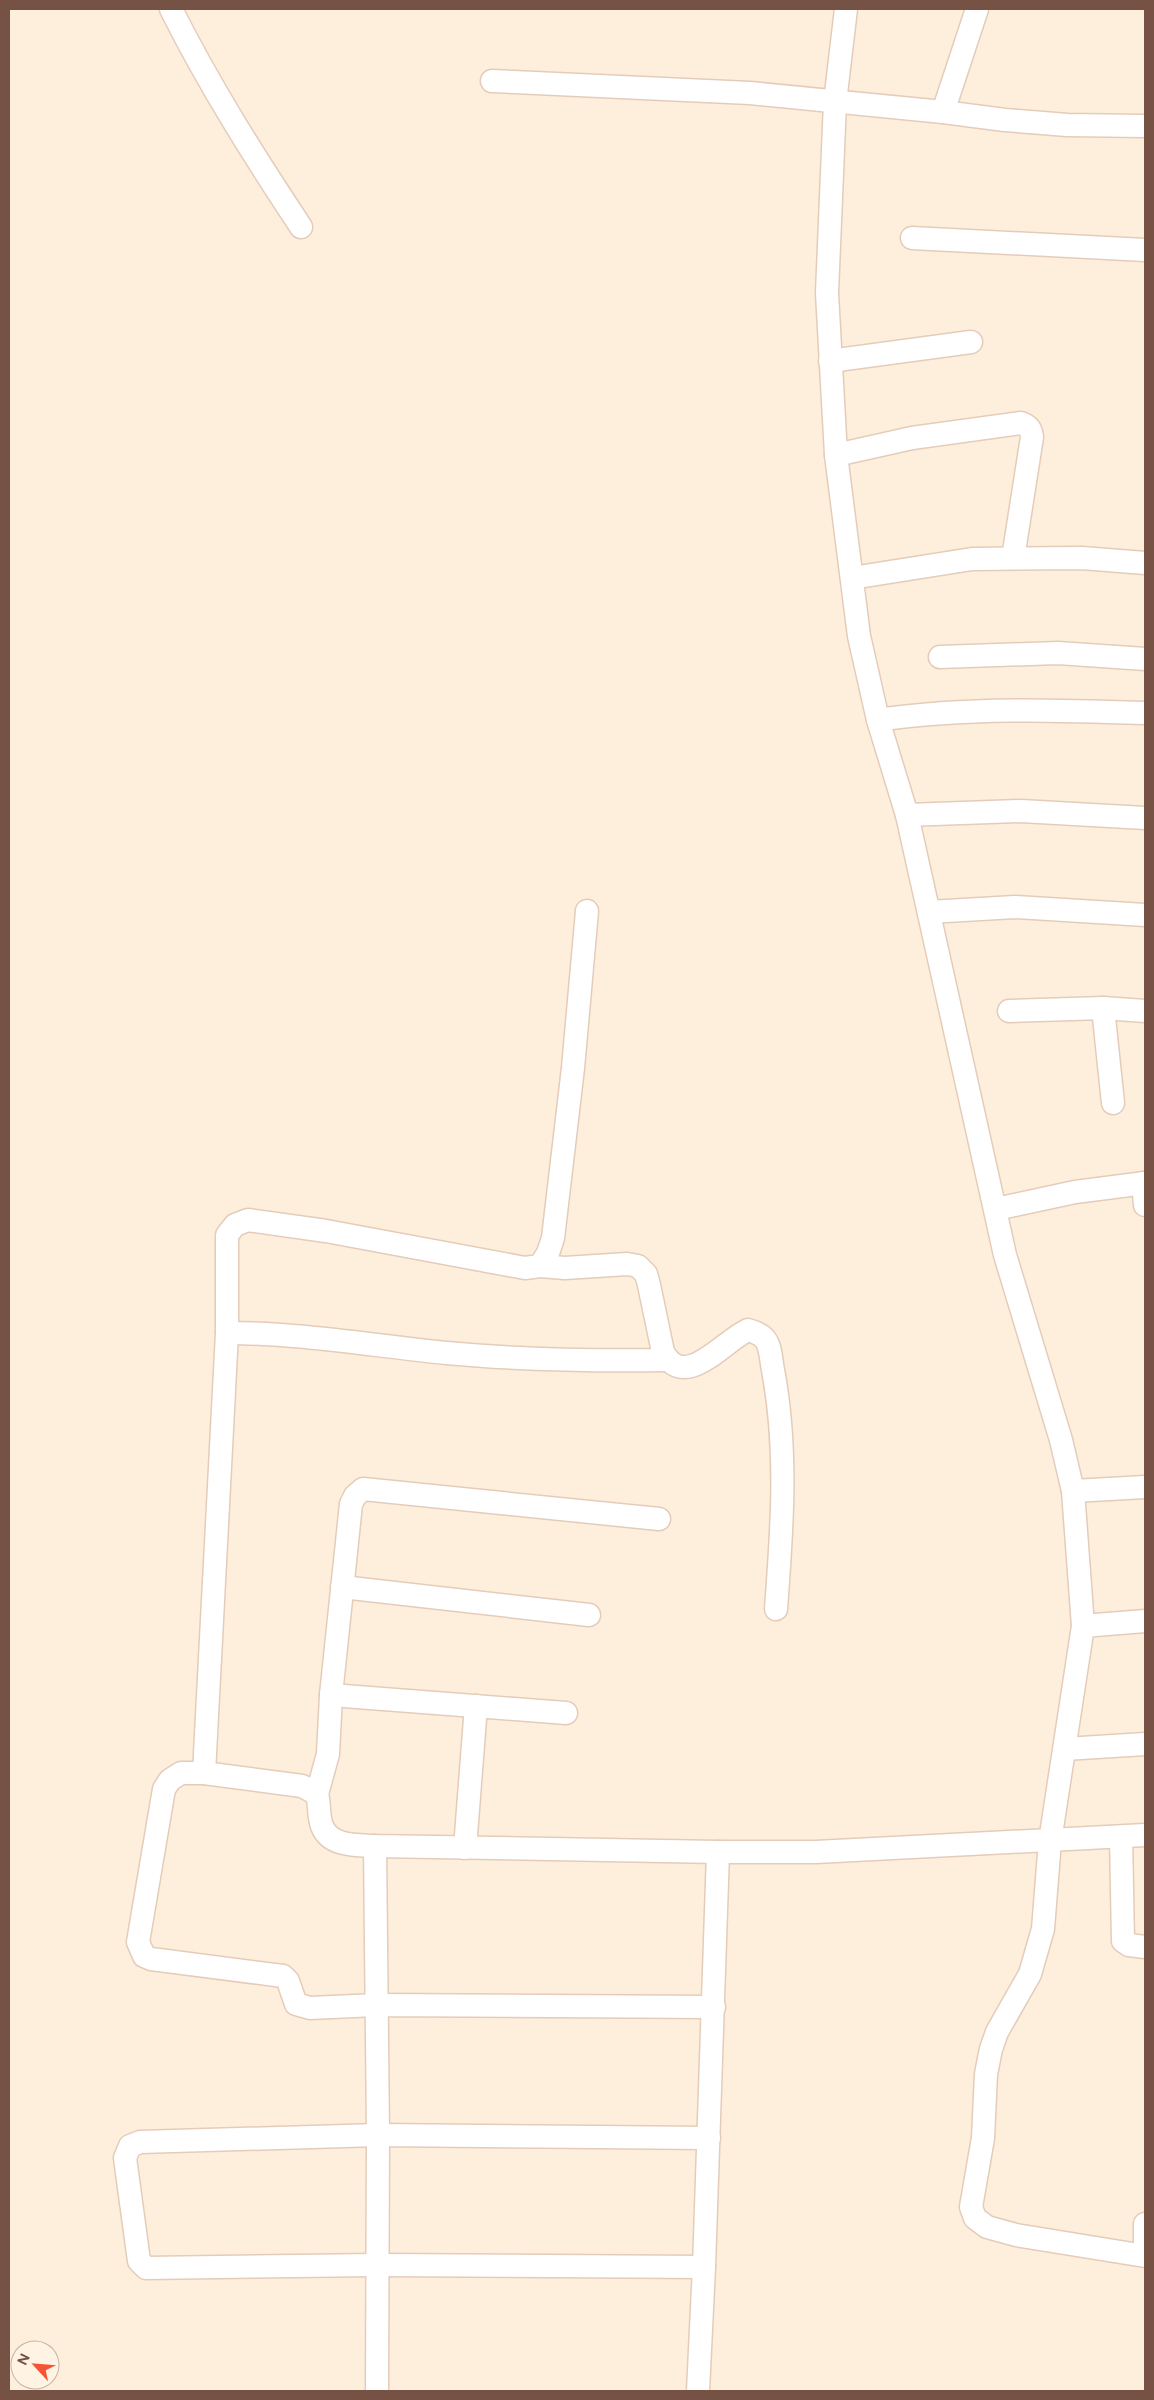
<svg xmlns="http://www.w3.org/2000/svg" width="1154" height="2400" font-family="Figtree,sans-serif">
<style>
.lines{fill:none;stroke-linecap:round;stroke-linejoin:round}
.minor-casing{stroke:#e4ccbb;stroke-width:25}
.minor{stroke:#fff;stroke-width:22}
</style>
<rect width="100%" height="100%" fill="#feefdc"/>
<g class="lines">
<defs>
<g id="minor">
<path d="M 171,9 C 209,85 254,156 301,227"/>
<path d="M 846,9 L 835,102 L 827,293 L 836,455 L 859,636 L 878,720 L 907,815 L 1005,1255 L 1061,1440 L 1073,1491 L 1083,1626 L 1050,1841 L 1043,1929 L 1030,1974 L 997,2032 L 991,2049 L 986,2074 L 983,2138 L 971,2207 L 975,2218 L 987,2227 L 1016,2235 L 1145,2256"/>
<path d="M 492,81 L 750,93 L 943,112 L 1005,120 L 1067,125 L 1145,126"/>
<path d="M 943,112 L 977,9"/>
<path d="M 912,238 L 1145,250"/>
<path d="M 830,361 L 971,342"/>
<path d="M 836,455 L 912,438 L 1021,423 C 1029,426 1031,429 1032,437 L 1013,558"/>
<path d="M 852,578 L 972,559 L 1082,558 L 1145,563"/>
<path d="M 940,657 L 1058,653 L 1145,659"/>
<path d="M 878,720 C 967,707 1056,710 1145,713"/>
<path d="M 907,815 L 1021,811 L 1145,818"/>
<path d="M 929,912 L 1015,907 L 1145,915"/>
<path d="M 1103,1008 L 1113,1103"/>
<path d="M 1009,1011 L 1103,1008 L 1145,1011"/>
<path d="M 1143,1183 L 1145,1205"/>
<path d="M 996,1209 L 1075,1192 L 1145,1183"/>
<path d="M 540,1266 L 565,1268 L 627,1264 L 638,1266 L 646,1274 L 649,1285 L 663,1352 C 685,1392 723,1341 748,1330 C 754,1332 759,1333 764,1338 C 771,1345 771,1361 773,1370 C 788,1450 782,1529 776,1609"/>
<path d="M 227,1333 C 302,1333 374,1346 447,1353 C 520,1360 594,1361 668,1360"/>
<path d="M 1073,1491 L 1145,1487"/>
<path d="M 342,1587 L 589,1615"/>
<path d="M 1083,1626 L 1145,1621"/>
<path d="M 331,1695 L 566,1713"/>
<path d="M 1065,1749 L 1145,1744"/>
<path d="M 204,1773 L 227,1333 L 227,1235 L 235,1225 L 248,1220 L 326,1231 L 525,1268 L 540,1266 L 548,1253 L 553,1238 L 573,1068 L 587,911"/>
<path d="M 317,1794 L 328,1754 L 331,1695 L 351,1504 L 355,1496 L 363,1489 L 659,1519"/>
<path d="M 1121,1837 L 1123,1941 L 1129,1945 L 1145,1947"/>
<path d="M 375,1846 L 378,2135 L 377,2391"/>
<path d="M 465,1848 L 476,1706"/>
<path d="M 714,2007 L 376,2005 L 310,2008 L 296,2004 L 288,1981 L 283,1976 L 151,1959 L 144,1956 L 138,1942 L 164,1789 L 170,1780 L 181,1773 L 204,1773 L 302,1786 L 317,1794 C 320,1805 318,1816 322,1826 C 330,1847 357,1845 375,1846 L 718,1852 L 816,1852 L 1145,1835"/>
<path d="M 1145,2224 L 1145,2251"/>
<path d="M 704,2267 L 377,2265 L 146,2268 L 139,2261 L 125,2158 L 130,2146 L 140,2142 L 378,2135 L 709,2138"/>
<path d="M 698,2391 L 704,2267 L 718,1852"/>
</g>
</defs>
<use href="#minor" class="minor-casing"/>
<use href="#minor" class="minor"/>
</g>
<rect width="1154" height="2400" fill="none" stroke="#755243" stroke-width="20"/>
<g transform="translate(35 2365) rotate(296)"><circle r="24" fill="#fff3e4" stroke="#c8b3a4"/>
<path d="M0-4L9 19L0 12L-9 19Z" fill="#f55435"/>
<text y="-8" font-size="14" font-weight="bold" text-anchor="middle" fill="#755243">N</text>
</g>
</svg>
